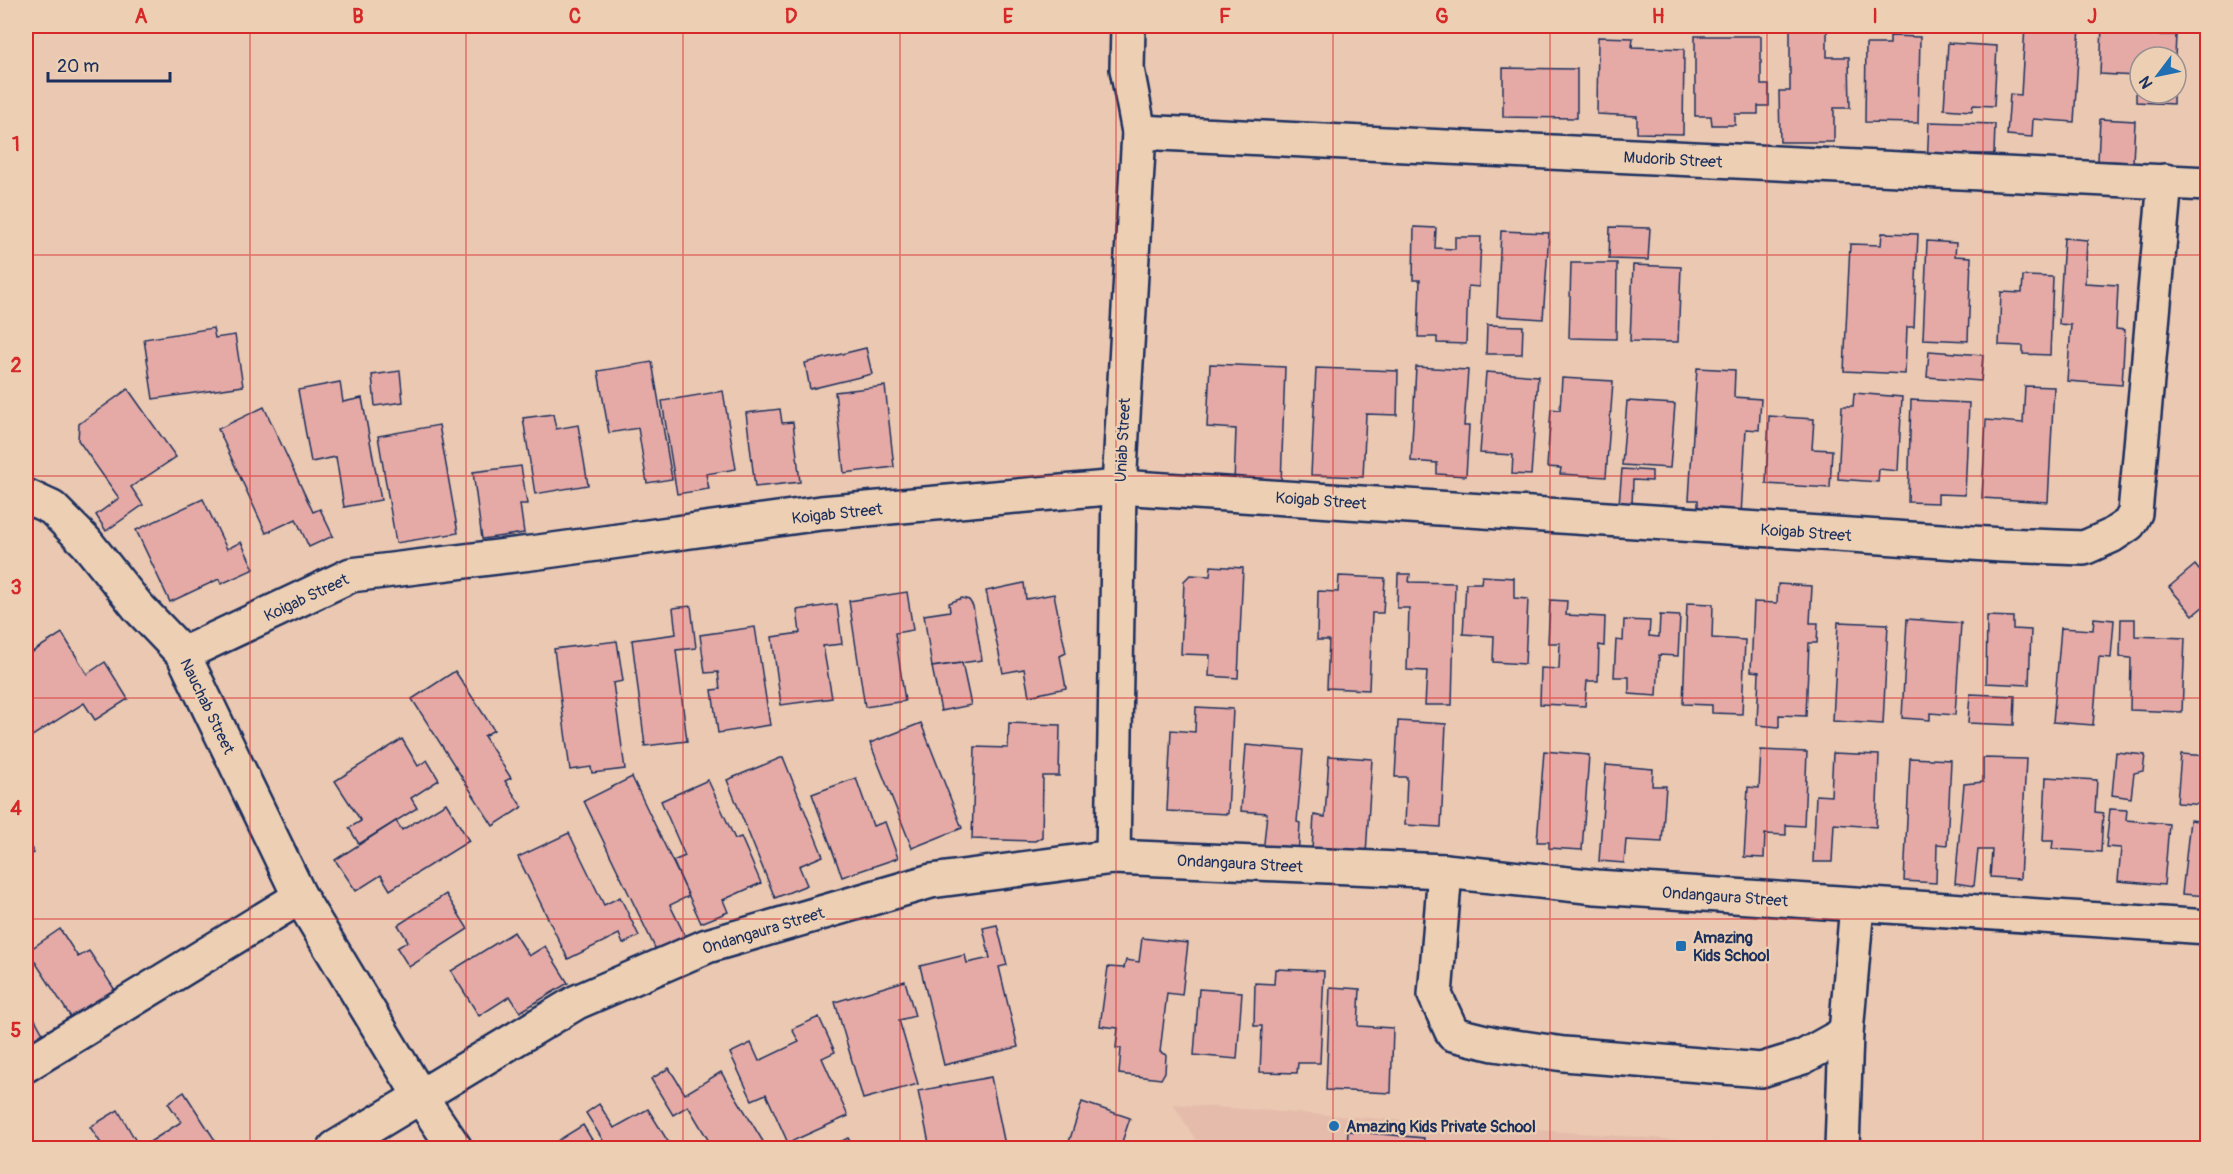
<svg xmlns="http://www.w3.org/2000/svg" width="2233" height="1174" font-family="Pangolin,sans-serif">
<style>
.built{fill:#e5bcab}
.building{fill:#e5aaa5;stroke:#1b2f5e;stroke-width:1.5}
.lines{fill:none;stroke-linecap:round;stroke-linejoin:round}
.minor-casing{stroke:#1b2f5e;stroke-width:38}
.minor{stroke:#edd0b4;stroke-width:33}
.grid{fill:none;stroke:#d62828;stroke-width:1.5;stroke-opacity:0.55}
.poi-dot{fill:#1f6fb2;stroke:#edd0b4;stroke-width:2}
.labels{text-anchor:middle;stroke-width:4.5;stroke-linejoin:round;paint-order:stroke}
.street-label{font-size:16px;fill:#1b2f5e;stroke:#edd0b4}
.poi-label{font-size:16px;font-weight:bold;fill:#1b2f5e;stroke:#edd0b4;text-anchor:start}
.neatline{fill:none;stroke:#d62828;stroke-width:2}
.grid-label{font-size:20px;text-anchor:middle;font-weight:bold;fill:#d62828}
</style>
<rect width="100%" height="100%" fill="#ebc8b1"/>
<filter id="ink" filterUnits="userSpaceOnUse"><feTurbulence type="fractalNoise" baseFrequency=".0167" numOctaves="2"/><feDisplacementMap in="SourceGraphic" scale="12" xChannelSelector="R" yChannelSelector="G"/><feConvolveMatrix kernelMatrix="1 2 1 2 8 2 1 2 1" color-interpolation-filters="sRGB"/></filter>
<g filter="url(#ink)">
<path class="built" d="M 1173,1104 L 1789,1148 L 1201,1148 Z"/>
<g class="building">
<path d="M 1790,26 L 1827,26 L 1827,57 L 1849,57 L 1850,108 L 1834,108 L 1834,142 L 1780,142 L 1779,91 L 1790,91 Z"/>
<path d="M 2025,26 L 2045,27 L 2045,26 L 2080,26 L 2074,122 L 2033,119 L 2032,137 L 2007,135 L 2010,94 L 2021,95 Z"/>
<path d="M 2102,26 L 2160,26 L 2160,35 L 2176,35 L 2175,57 L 2140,57 L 2140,93 L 2173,93 L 2173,104 L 2136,102 L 2136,76 L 2100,74 Z"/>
<path d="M 1695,36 L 1761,36 L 1761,85 L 1769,85 L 1769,106 L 1758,106 L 1758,114 L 1735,114 L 1735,125 L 1712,125 L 1711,116 L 1695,116 Z"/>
<path d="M 1890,36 L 1920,37 L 1918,123 L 1865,122 L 1866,44 L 1890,44 Z"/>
<path d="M 1598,37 L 1633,38 L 1632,47 L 1684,49 L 1683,134 L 1637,133 L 1637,116 L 1597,114 Z"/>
<path d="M 1948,43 L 1997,46 L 1994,106 L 1973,105 L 1972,111 L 1944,109 Z"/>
<path d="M 1503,68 L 1577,69 L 1577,118 L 1503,117 Z"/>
<path d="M 2100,119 L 2135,121 L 2133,162 L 2098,161 Z"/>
<path d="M 1929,122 L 1995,124 L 1994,154 L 1972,154 L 1972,168 L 1927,166 Z"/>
<path d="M 1414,227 L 1436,228 L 1435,248 L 1455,249 L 1455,237 L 1481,237 L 1479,287 L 1468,286 L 1466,344 L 1437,343 L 1437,337 L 1418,337 L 1420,280 L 1413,280 Z"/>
<path d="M 1610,227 L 1650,228 L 1648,260 L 1609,259 Z"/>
<path d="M 1501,231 L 1549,233 L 1543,319 L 1497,316 Z"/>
<path d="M 1882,233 L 1918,234 L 1914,327 L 1907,327 L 1905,374 L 1844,371 L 1850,244 L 1881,245 Z"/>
<path d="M 2064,238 L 2087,240 L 2085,283 L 2118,285 L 2116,329 L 2125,330 L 2122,385 L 2067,381 L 2071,325 L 2059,324 Z"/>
<path d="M 1927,241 L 1956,243 L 1955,256 L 1971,257 L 1968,341 L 1923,339 Z"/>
<path d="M 1571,263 L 1617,263 L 1616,339 L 1569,338 Z"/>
<path d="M 1633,265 L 1681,267 L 1678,342 L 1630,341 Z"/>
<path d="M 2023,276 L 2053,277 L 2050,355 L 2023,354 L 2023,346 L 1999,345 L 2001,292 L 2022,293 Z"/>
<path d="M 1487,325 L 1523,326 L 1522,354 L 1486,354 Z"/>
<path d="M 213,328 L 215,338 L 235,335 L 243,386 L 153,399 L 144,339 Z"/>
<path d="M 866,348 L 872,374 L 810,389 L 805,363 Z"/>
<path d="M 1929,351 L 1983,355 L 1981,381 L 1927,377 Z"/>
<path d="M 652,362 L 672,479 L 647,483 L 638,428 L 609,433 L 598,371 Z"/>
<path d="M 1210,364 L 1285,367 L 1281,485 L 1234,483 L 1236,429 L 1207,427 Z"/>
<path d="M 1416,367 L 1468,370 L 1464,426 L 1469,426 L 1466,476 L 1437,474 L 1437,463 L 1411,461 Z"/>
<path d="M 1316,368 L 1398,371 L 1397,415 L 1366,414 L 1363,477 L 1311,475 Z"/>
<path d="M 1697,368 L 1735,370 L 1734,397 L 1761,399 L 1759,430 L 1746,429 L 1741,515 L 1698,512 L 1698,500 L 1689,500 Z"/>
<path d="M 400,371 L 403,402 L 375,406 L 372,375 Z"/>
<path d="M 1486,372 L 1538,376 L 1531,475 L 1512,474 L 1513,455 L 1480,453 Z"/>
<path d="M 1562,378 L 1613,381 L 1606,477 L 1560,474 L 1561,468 L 1547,467 L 1551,409 L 1560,410 Z"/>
<path d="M 340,382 L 343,402 L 362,398 L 381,500 L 344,507 L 336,457 L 311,462 L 298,390 Z"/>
<path d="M 885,386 L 894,467 L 844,473 L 835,392 Z"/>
<path d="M 2025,386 L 2054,387 L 2048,502 L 1982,498 L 1986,420 L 2023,423 Z"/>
<path d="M 128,389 L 176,457 L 131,487 L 143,505 L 106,531 L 96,515 L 119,498 L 78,440 L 79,424 Z"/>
<path d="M 723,391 L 736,469 L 706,474 L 709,489 L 677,494 L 662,401 Z"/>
<path d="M 1854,393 L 1902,397 L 1898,471 L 1879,469 L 1878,482 L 1838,479 L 1842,406 L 1853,406 Z"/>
<path d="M 1911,400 L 1969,403 L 1965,495 L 1938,494 L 1938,503 L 1908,502 Z"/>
<path d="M 1627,401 L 1675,404 L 1670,468 L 1622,465 Z"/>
<path d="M 264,407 L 313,512 L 320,509 L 333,536 L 309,547 L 296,519 L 266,533 L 218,429 Z"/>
<path d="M 780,409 L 782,423 L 793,422 L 800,482 L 755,487 L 746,413 Z"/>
<path d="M 553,414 L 556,429 L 578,425 L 588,485 L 535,494 L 523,418 Z"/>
<path d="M 1769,416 L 1814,419 L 1812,449 L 1832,450 L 1830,488 L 1766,484 Z"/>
<path d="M 439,425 L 458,533 L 396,543 L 378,436 Z"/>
<path d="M 521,466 L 527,504 L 520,504 L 524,533 L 482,539 L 473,472 Z"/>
<path d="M 1622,469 L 1652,471 L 1652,481 L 1633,480 L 1632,505 L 1619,504 Z"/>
<path d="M 203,499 L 227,549 L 241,542 L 254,569 L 221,584 L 219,579 L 170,602 L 136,530 Z"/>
<path d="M 2195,565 L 2208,581 L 2208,610 L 2204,606 L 2193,615 L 2169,587 Z"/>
<path d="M 1211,566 L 1243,568 L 1238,678 L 1209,676 L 1210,655 L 1181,654 L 1184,581 L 1190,575 L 1210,576 Z"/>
<path d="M 1398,574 L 1410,574 L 1409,582 L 1455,583 L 1452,705 L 1425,705 L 1427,671 L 1407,670 L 1409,608 L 1397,608 Z"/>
<path d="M 1339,576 L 1385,578 L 1383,613 L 1372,613 L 1369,690 L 1327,688 L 1329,640 L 1317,640 L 1318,591 L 1338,592 Z"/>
<path d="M 1482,576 L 1514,578 L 1514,598 L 1528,599 L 1525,664 L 1493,662 L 1494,636 L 1463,634 L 1466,583 L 1481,583 Z"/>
<path d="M 1024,583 L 1026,599 L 1054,594 L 1066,653 L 1060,656 L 1066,688 L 1029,696 L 1024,669 L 1003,673 L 986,591 Z"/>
<path d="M 1778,584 L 1812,586 L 1810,623 L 1818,623 L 1817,643 L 1809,643 L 1806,716 L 1779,715 L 1779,727 L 1757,725 L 1759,672 L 1751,671 L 1754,602 L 1777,603 Z"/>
<path d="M 26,591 L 35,603 L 26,612 Z"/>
<path d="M 907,592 L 913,630 L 895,633 L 905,701 L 865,707 L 849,601 Z"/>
<path d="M 962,598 L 969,600 L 973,606 L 982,660 L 932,667 L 924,615 L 950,611 L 949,603 Z"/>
<path d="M 1550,600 L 1567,601 L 1566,615 L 1605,617 L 1604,646 L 1599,645 L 1598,681 L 1587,681 L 1585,706 L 1540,704 L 1541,668 L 1559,669 L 1560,643 L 1548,643 Z"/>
<path d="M 1687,603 L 1713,604 L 1712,638 L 1745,640 L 1742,714 L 1712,713 L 1712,705 L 1683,704 Z"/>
<path d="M 837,604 L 842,644 L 823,646 L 832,698 L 781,705 L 772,637 L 800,633 L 797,610 Z"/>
<path d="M 691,606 L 696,648 L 676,650 L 687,741 L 645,746 L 632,640 L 676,634 L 673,608 Z"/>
<path d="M 1660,615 L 1680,616 L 1678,656 L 1659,655 L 1657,696 L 1629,694 L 1629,677 L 1614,677 L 1616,640 L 1623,641 L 1624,620 L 1650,621 L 1649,636 L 1659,637 Z"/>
<path d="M 1987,616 L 2013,617 L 2013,629 L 2031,630 L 2029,685 L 1986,683 Z"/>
<path d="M 2094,618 L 2114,620 L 2111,658 L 2099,657 L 2093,725 L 2053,722 L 2061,628 L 2093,630 Z"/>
<path d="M 1907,619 L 1961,623 L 1955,715 L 1930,713 L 1930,720 L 1902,718 Z"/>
<path d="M 2121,619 L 2135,619 L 2135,636 L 2185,638 L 2182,712 L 2130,710 L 2131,658 L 2120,657 Z"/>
<path d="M 1838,622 L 1888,624 L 1883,724 L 1833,721 Z"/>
<path d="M 755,627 L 770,725 L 718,733 L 712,690 L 720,689 L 718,672 L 705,673 L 700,635 Z"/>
<path d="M 62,633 L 87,674 L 105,662 L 128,699 L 95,720 L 84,703 L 26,740 L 26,656 Z"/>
<path d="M 617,641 L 623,681 L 613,683 L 625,769 L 592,773 L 591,767 L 570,770 L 554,649 Z"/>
<path d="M 962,663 L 971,705 L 941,711 L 932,667 Z"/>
<path d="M 455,671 L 494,730 L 484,736 L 511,778 L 505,781 L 522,807 L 493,826 L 412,699 Z"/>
<path d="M 1970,694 L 2015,696 L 2014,725 L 1968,723 Z"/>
<path d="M 1196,707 L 1233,709 L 1228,814 L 1167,811 L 1171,730 L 1195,732 Z"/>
<path d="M 1398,721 L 1446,724 L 1441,827 L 1405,825 L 1407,777 L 1395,777 Z"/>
<path d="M 921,723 L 962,828 L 912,848 L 870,743 Z"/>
<path d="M 1009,723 L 1060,725 L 1059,776 L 1043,776 L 1042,837 L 1035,841 L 972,839 L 975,747 L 1008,748 Z"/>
<path d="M 402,739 L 418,766 L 427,760 L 439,780 L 411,798 L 417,808 L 359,844 L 349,828 L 361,821 L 335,781 Z"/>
<path d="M 1246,745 L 1303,750 L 1297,822 L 1300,823 L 1298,857 L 1263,854 L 1267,813 L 1241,811 Z"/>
<path d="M 1761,750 L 1807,752 L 1804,826 L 1786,825 L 1786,835 L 1765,834 L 1764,858 L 1744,857 L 1748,787 L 1759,788 Z"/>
<path d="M 1544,751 L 1589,755 L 1582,850 L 1549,848 L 1549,842 L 1537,842 Z"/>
<path d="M 2116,752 L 2145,755 L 2143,771 L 2134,773 L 2131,798 L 2112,795 Z"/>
<path d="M 1833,753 L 1879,755 L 1876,827 L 1834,824 L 1832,862 L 1813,862 L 1816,795 L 1831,796 Z"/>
<path d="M 2181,754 L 2208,756 L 2208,805 L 2177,803 Z"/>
<path d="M 1329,756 L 1372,759 L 1366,854 L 1312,850 L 1314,815 L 1325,817 Z"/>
<path d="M 783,757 L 823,856 L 799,866 L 807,885 L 775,898 L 727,780 Z"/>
<path d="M 1910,758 L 1951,760 L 1947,845 L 1937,844 L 1936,883 L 1904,881 Z"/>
<path d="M 1983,758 L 2026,759 L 2020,879 L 1990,877 L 1992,850 L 1978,850 L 1974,886 L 1955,883 L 1964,784 L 1983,782 Z"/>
<path d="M 1606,765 L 1653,769 L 1652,786 L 1666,786 L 1662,842 L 1626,840 L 1624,863 L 1599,861 Z"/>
<path d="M 632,777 L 689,896 L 670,905 L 688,942 L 659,956 L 584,801 Z"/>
<path d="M 2046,777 L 2097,780 L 2095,812 L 2103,813 L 2101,852 L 2052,849 L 2053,841 L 2043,841 Z"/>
<path d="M 856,778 L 873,826 L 885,822 L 898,858 L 842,877 L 812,794 Z"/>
<path d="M 708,780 L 735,839 L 741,837 L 761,883 L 723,900 L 728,912 L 701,923 L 673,861 L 685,856 L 661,801 Z"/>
<path d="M 446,803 L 469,841 L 390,890 L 381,875 L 356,891 L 335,860 L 396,821 L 402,830 Z"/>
<path d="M 2110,809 L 2127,810 L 2126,820 L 2169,824 L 2164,885 L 2118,881 L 2121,848 L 2106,847 Z"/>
<path d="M 2190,820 L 2208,822 L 2208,896 L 2182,894 Z"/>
<path d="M 569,833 L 604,905 L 620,897 L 639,936 L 623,944 L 619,934 L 568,959 L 518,857 Z"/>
<path d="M 26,839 L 34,853 L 26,858 Z"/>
<path d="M 446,894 L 468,929 L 409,967 L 397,948 L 408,941 L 398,925 Z"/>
<path d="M 997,925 L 1007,965 L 999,967 L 1018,1047 L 944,1065 L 920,966 L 965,955 L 967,963 L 990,958 L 983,928 Z"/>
<path d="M 60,929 L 78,957 L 89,951 L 117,993 L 74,1022 L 28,951 Z"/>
<path d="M 514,932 L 529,956 L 545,946 L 568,983 L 520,1012 L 510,996 L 479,1016 L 451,971 Z"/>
<path d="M 1142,938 L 1188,943 L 1182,995 L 1167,993 L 1160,1052 L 1166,1055 L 1165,1072 L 1161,1079 L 1119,1074 L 1121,1048 L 1116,1048 L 1118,1028 L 1100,1026 L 1108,967 L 1124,968 L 1126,960 L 1139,962 Z"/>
<path d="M 1275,969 L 1324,971 L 1320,1063 L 1298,1063 L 1297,1073 L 1260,1072 L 1262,1026 L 1254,1026 L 1255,983 L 1274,984 Z"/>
<path d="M 905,981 L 915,1016 L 899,1020 L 918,1084 L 863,1099 L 835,1002 Z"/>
<path d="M 1330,987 L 1360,989 L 1358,1026 L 1393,1028 L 1391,1093 L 1326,1090 Z"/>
<path d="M 1199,989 L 1242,992 L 1237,1059 L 1194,1055 Z"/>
<path d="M 26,1003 L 43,1034 L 28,1042 L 34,1053 L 26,1058 Z"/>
<path d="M 819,1017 L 835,1052 L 822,1058 L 848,1116 L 788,1143 L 766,1094 L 752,1100 L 730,1053 L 751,1043 L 759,1061 L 799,1042 L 792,1029 Z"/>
<path d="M 669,1068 L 685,1094 L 721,1072 L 767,1148 L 713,1148 L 688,1106 L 673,1115 L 651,1079 Z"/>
<path d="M 991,1077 L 1005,1145 L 1014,1143 L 1015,1148 L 930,1148 L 918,1091 Z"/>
<path d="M 184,1092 L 220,1148 L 143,1148 L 142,1147 L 181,1122 L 168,1103 Z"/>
<path d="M 1082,1102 L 1130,1118 L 1120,1148 L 1067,1148 Z"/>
<path d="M 599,1104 L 614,1128 L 648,1109 L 672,1148 L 619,1148 L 615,1142 L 607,1147 L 586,1113 Z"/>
<path d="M 118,1110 L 137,1143 L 133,1145 L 135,1148 L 104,1148 L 90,1127 Z"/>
<path d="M 583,1125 L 597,1148 L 552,1148 L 554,1143 Z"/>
<path d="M 1348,1131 L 1424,1138 L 1423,1148 L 1347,1148 Z"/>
<path d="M 848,1138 L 854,1148 L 828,1148 Z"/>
</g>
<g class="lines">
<defs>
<g id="minor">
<path d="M 1139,132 L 2208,184"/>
<path d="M 26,496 L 52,508 L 86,542 L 138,607 L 183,654 L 300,897 L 420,1096 L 455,1148"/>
<path d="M 183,654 L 351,575 L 539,552 L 821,513 L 1119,487 L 2002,545 L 2084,548 L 2111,536 L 2129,524 L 2135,513 L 2165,181"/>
<path d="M 1113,857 L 1119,487 L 1139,132 L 1127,69 L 1128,26"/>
<path d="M 1445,871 L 1435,995 L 1453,1034 L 1494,1044 L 1564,1054 L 1761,1070 L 1803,1057 L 1846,1033 L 1857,905"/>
<path d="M 26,1065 L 300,897"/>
<path d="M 335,1148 L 577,1002 L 707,946 L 931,881 L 1113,857 L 1445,871 L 1596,887 L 2208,927"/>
<path d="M 1842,1148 L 1846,1033"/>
</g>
</defs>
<use href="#minor" class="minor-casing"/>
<use href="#minor" class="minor"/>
</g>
</g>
<path class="grid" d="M 250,26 L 250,1148M 466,26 L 466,1148M 683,26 L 683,1148M 900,26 L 900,1148M 1116,26 L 1116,1148M 1333,26 L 1333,1148M 1550,26 L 1550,1148M 1767,26 L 1767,1148M 1983,26 L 1983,1148M 26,255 L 2208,255M 26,476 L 2208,476M 26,698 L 2208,698M 26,919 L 2208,919"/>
<g class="poi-dot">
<rect x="1675" y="940" width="12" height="12" rx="3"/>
<circle cx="1334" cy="1126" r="6"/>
</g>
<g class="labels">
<g class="street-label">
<text transform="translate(1673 159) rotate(3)" y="6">Mudorib Street</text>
<text transform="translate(1122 440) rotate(-87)" y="6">Uniab Street</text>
<text transform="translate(1321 500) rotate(4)" y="6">Koigab Street</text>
<text transform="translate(837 513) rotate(-6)" y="6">Koigab Street</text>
<text transform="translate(1806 532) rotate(4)" y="6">Koigab Street</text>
<text transform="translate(306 597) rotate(-25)" y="6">Koigab Street</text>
<text transform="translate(208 706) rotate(64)" y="6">Nauchab Street</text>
<text transform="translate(1240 863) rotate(3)" y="6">Ondangaura Street</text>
<text transform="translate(1725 896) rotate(4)" y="6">Ondangaura Street</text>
<text transform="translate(763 930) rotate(-17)" y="6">Ondangaura Street</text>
</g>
<g class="poi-label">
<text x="1693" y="943">Amazing<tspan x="1693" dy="18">Kids School</tspan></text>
<text x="1346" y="1132">Amazing Kids Private School</text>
</g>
</g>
<rect width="2233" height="1174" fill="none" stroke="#edd0b4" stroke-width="66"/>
<g transform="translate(2158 75) rotate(238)"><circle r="28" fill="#edd0b4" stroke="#999092" stroke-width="1.5"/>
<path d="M0-4.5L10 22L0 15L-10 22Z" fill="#1f6fb2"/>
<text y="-9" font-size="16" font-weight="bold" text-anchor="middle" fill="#1b2f5e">N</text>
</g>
<path d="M48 72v9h122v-9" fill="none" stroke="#1b2f5e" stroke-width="3"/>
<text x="57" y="72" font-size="18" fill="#1b2f5e" stroke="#edd0b4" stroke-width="4.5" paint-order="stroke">20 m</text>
<rect x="33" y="33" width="2167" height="1108" class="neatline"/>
<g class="grid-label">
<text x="141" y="23">A</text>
<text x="358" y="23">B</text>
<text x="575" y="23">C</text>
<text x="791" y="23">D</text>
<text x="1008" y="23">E</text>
<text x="1225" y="23">F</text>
<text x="1442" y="23">G</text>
<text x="1658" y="23">H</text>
<text x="1875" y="23">I</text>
<text x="2092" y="23">J</text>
<text x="16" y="151">1</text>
<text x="16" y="372">2</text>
<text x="16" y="594">3</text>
<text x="16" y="815">4</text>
<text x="16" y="1037">5</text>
</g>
</svg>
